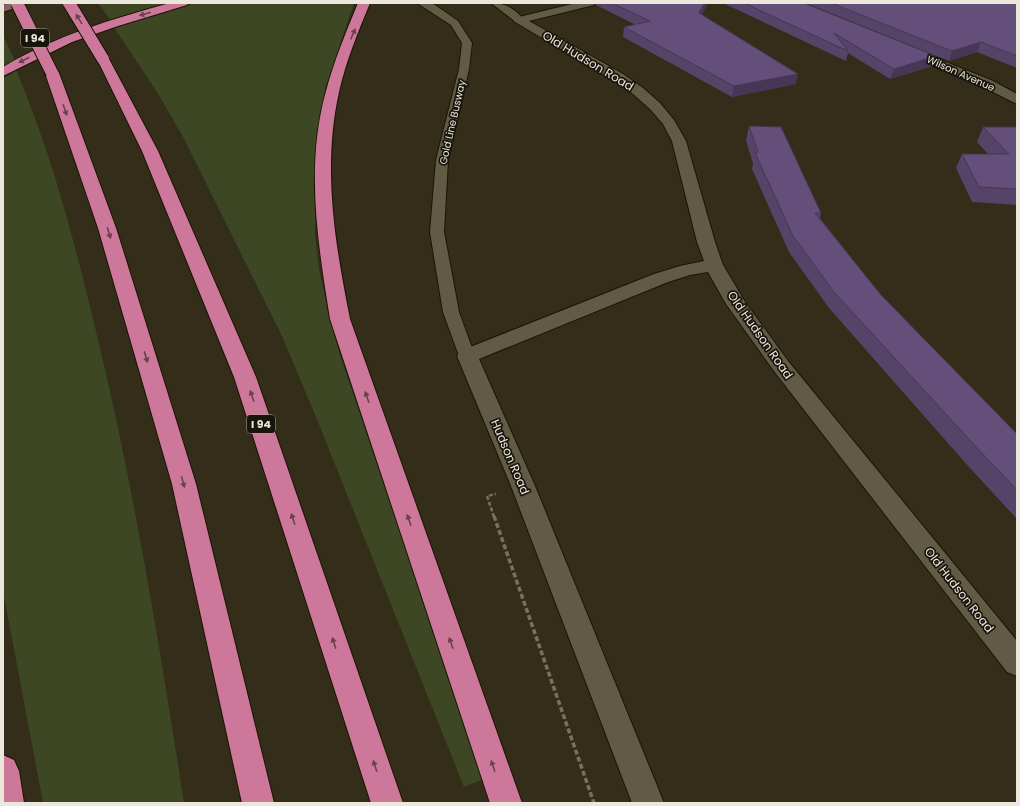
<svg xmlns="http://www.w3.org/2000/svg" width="1020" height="806" font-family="Poppins,sans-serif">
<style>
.green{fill:#3d4724}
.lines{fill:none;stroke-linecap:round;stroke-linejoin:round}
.lane-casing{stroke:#1b1503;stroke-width:2}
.street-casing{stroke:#1b1503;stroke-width:2}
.secondary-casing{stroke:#1b1503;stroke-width:2}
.highway-casing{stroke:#1b1503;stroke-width:2}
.path-far1{stroke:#767160;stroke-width:2.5;stroke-dasharray:4 2;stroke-linecap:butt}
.path{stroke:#767160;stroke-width:3.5;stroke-dasharray:5 2.5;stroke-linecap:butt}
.lane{fill:#615a45;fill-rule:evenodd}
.street{fill:#615a45;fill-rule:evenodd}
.secondary{fill:#81635f;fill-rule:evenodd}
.highway{fill:#cd789b;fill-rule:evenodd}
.highway-bridge-casing{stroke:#1b1503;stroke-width:14;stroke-linecap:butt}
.highway-bridge{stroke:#cd789b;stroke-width:12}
.wall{fill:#554468}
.shaded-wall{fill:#453755}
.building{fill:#634f79;stroke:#453755}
.oneway{fill:#69424d}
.labels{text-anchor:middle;stroke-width:3.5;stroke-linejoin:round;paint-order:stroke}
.far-street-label{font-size:10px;fill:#ebe7da;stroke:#18150d}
.shield{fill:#18150d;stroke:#aca89c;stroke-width:1}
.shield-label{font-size:11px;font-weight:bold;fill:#ebe7da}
.street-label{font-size:12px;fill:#ebe7da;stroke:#18150d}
</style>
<rect width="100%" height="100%" fill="#332d19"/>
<g class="green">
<path d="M 98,3 L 173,3 L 111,21 Z"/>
<path d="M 194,3 L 354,3 L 325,89 L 324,107 L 316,148 L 315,234 L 319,269 L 329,316 L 340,355 L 484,779 L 464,787 L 316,417 L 281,334 L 182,135 L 157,92 L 113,26 Z"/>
<path d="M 3,35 L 15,61 L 3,68 Z"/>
<path d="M 16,70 C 51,152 73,236 94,323 C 133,481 159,642 184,803 L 43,803 L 3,591 L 3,79 Z"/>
</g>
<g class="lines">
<defs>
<g id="lane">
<path d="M 417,3 L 430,3 L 435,5 L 458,21 L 472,43 L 469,69 L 448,160 L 444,232 L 459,312 L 475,356 L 473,360 L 467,362 L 461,360 L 459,356 L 443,312 L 430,232 L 436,160 L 459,69 L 462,43 L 451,25 Z"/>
<path d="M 491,3 C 506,3 515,9 524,20 L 519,23 L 516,22 Z"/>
</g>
<g id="street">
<path d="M 576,3 L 596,3 L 594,5 L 529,21 L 623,74 L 643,88 L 660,103 L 674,120 L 686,141 L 715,242 L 723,265 L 745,302 L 788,361 L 1017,641 L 1017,676 L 1007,672 L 774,371 L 726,304 L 708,272 L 690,275 L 668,282 L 479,359 L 535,486 L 664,803 L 632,803 L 511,486 L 457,356 L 460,351 L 654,274 L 680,266 L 704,261 L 697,242 L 672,141 L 663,124 L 650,109 L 633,94 L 613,80 L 515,22 L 513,20 L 515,18 Z"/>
<path d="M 906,46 L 993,81 L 1017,94 L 1017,104 L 983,87 L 902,53 L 900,50 L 902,47 Z"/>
</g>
<path id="secondary" d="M 9,3 L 26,3 L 24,5 L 3,12 L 3,5 Z"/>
<g id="highway">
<path d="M 170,3 L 189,3 L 187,5 L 118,26 L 72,42 L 3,76 L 3,67 C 55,36 112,19 170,3 Z"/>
<path d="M 358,3 L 370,3 C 358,32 346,61 339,92 C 322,169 335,243 350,319 L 522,803 L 490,803 L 330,319 C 318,244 305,166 326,91 C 334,61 346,32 358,3 Z"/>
<path d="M 103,55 L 107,56 L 109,59 L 158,151 L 256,377 L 403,803 L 371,803 L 234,377 L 142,151 L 97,59 L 99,56 Z"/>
<path d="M 52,69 L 57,70 L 59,73 L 116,228 L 196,484 L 274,803 L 242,803 L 172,484 L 98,228 L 45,73 L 47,70 Z"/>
<path d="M 3,755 L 14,760 L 19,771 L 24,803 L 3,803 Z"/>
</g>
</defs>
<use href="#lane" class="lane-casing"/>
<use href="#street" class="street-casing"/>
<use href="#secondary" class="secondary-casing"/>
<use href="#highway" class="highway-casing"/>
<path class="path-far1" d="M 494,517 L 487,496 L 496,494"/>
<path class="path" d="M 494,516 L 594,803"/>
<use href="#lane" class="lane"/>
<use href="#street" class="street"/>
<use href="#secondary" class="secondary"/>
<use href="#highway" class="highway"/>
<defs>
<g id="highway-bridge">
<path d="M 17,3 L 52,73"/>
<path d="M 69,3 L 103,59"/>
</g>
</defs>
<use href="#highway-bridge" class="highway-bridge-casing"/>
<use href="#highway-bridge" class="highway-bridge"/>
</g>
<g class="wall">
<path d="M 596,3 L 708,3 L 702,14 L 796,84 L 732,97 L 623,37 L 624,27 L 636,25 L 596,5 Z"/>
<path d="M 723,3 L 804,3 L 933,66 L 890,79 L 848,53 L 846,61 Z"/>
<path d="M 806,3 L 1017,3 L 1017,68 L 977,52 L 949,61 Z"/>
<path d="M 749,126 L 821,213 L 820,218 L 881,295 L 1017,434 L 1017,519 L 969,467 L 829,308 L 789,252 L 752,169 L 753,163 L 746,141 Z"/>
<path d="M 983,127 L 1017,127 L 1017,205 L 972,202 L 956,168 L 962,154 L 988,154 L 977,142 Z"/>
</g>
<g class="shaded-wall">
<path d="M 704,3 L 708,3 L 697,22 L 699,13 Z"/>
<path d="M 981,42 L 977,52 L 949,61 L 952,51 Z"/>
<path d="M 936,56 L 933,66 L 890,79 L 894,69 Z"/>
<path d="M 798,74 L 796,84 L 732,97 L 734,86 Z"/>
</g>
<g class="building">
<path d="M 612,3 L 704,3 L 699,13 L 798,74 L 734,86 L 624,27 L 650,21 Z"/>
<path d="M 744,3 L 804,3 L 936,56 L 894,69 L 834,33 L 848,51 Z"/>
<path d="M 831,3 L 1017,3 L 1017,56 L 981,42 L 952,51 Z"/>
<path d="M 749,126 L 781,127 L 821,213 L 815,213 L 881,295 L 1017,434 L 1017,490 L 979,450 L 834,292 L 793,236 L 755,153 L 758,152 Z"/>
<path d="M 983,127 L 1017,127 L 1017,189 L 979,187 L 962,154 L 1009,154 Z"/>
</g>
<defs><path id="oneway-solid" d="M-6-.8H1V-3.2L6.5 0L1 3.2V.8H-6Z"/></defs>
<g class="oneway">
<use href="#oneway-solid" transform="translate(145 14) rotate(164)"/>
<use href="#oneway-solid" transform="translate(79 19) rotate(-121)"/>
<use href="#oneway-solid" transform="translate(353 34) rotate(-67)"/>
<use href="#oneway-solid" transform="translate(24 60) rotate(153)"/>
<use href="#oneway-solid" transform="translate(65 110) rotate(71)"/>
<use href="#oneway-solid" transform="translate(109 233) rotate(73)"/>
<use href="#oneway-solid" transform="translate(146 357) rotate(73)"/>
<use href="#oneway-solid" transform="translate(252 396) rotate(-108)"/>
<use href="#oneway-solid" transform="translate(367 397) rotate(-109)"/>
<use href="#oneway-solid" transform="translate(183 482) rotate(75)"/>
<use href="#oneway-solid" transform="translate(293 519) rotate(-108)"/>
<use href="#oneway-solid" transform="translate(409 520) rotate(-109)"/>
<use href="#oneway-solid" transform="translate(334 643) rotate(-108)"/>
<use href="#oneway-solid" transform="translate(451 643) rotate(-109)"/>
<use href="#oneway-solid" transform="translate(375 766) rotate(-108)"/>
<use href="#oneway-solid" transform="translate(493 766) rotate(-109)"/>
</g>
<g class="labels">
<g class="far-street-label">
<text transform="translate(961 73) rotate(24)" y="4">Wilson Avenue</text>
<text transform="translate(452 122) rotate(-77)" y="4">Gold Line Busway</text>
</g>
<g class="shield">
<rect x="21" y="29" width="28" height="18" rx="3"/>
<rect x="247" y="415" width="28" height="18" rx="3"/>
</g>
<g class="shield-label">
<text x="35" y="42">I 94</text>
<text x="261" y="428">I 94</text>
</g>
<g class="street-label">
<text transform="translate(588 61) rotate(31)" y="4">Old Hudson Road</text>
<text transform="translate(760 335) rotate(55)" y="4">Old Hudson Road</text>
<text transform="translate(510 457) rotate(67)" y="4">Hudson Road</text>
<text transform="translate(959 590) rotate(52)" y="4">Old Hudson Road</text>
</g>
</g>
<rect width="1020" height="806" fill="none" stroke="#ebe7da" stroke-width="8"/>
</svg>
